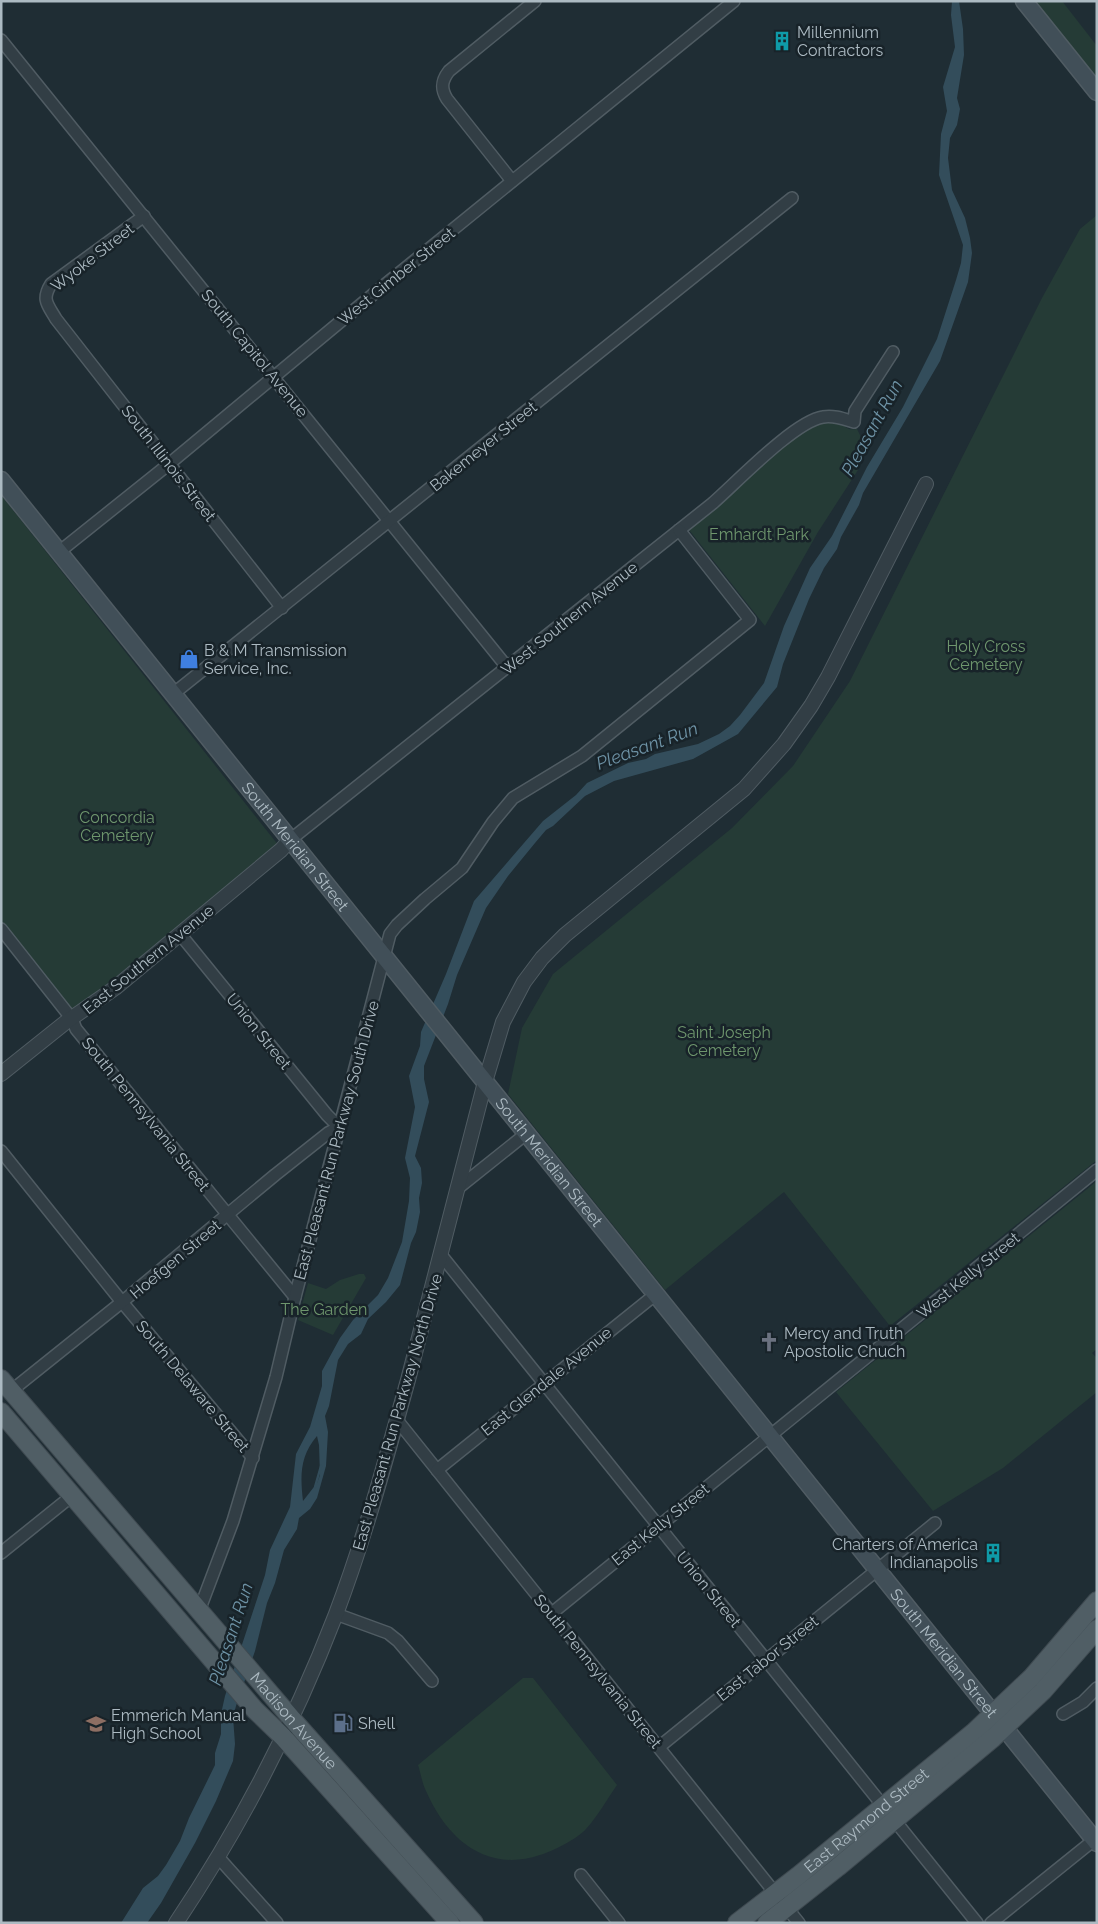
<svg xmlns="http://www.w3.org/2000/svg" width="1098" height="1924" font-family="Raleway,sans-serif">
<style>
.green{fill:#253b36}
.water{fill:#334d5b;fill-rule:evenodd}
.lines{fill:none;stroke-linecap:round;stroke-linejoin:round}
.stream{stroke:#334d5b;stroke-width:2.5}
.minor-casing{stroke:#505c63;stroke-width:14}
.tertiary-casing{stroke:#505c63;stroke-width:16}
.secondary-casing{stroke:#505c63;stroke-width:19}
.primary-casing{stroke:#3f4a51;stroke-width:20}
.minor{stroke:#323e45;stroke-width:11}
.tertiary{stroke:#323e45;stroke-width:14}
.secondary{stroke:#414f58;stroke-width:16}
.primary{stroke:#505e65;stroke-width:18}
.labels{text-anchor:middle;stroke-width:5;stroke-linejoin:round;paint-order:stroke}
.poi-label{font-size:16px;fill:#acbac2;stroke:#182329;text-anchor:start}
.street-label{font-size:16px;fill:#acbac2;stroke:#182329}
.park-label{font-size:16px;fill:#6e966d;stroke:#182329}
.water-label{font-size:18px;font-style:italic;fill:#6e93a6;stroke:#182329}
</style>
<rect width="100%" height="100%" fill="#1f2d34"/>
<g class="green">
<path d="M 1035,1 L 1062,1 L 1097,46 L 1097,80 Z"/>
<path d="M 1097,215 L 1097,1160 L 890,1326 L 784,1192 L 665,1290 L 508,1094 L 522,1028 L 553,974 L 732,828 L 793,766 L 850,681 L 1042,298 L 1080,229 Z"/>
<path d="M 820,418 L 841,421 C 845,429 849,430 857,429 L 862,439 L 861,454 L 858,470 L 818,532 L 765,626 L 686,526 Z"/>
<path d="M 1,495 L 279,846 L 72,1012 L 1,922 Z"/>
<path d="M 1097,1181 L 1097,1349 L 1092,1353 L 1097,1358 L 1097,1392 L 1003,1468 L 933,1511 L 836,1392 Z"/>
<path d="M 359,1274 L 364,1274 L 366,1278 L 333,1335 L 298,1320 L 308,1283 L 326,1289 L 340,1280 Z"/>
<path d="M 523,1678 L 533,1678 L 617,1785 C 607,1799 598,1816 586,1829 C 577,1839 553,1851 540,1855 C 486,1873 447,1839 426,1791 C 422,1783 421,1774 418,1765 Z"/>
</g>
<path class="water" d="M 952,1 L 959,1 L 963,29 L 964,55 L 957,98 L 960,109 L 957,125 L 950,138 L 948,158 L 952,190 L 965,218 L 970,238 L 972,253 L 968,282 L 940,361 L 863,493 L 859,505 L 841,537 L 837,549 L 824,568 L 809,599 L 783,664 L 777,687 L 738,734 L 693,759 L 614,781 L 585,796 L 553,826 L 546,830 L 535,843 L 508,876 L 486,908 L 457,975 L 448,1004 L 424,1066 L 424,1079 L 429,1102 L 415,1156 L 421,1168 L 422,1183 L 419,1198 L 420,1212 L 416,1232 L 411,1243 L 400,1285 L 386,1302 L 368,1319 L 361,1334 L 348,1344 L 338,1360 L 329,1406 L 325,1416 L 328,1432 L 326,1466 L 317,1498 L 310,1509 L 299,1518 L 297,1529 L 284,1550 L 275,1583 L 267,1603 L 255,1651 L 236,1706 L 233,1717 L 235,1744 L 233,1761 L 216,1801 L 195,1843 L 161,1903 L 147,1923 L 121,1923 L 143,1888 L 158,1876 L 166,1865 L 180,1841 L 189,1818 L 215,1765 L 215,1753 L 221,1734 L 221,1714 L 225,1696 L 265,1575 L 270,1550 L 290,1507 L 296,1454 L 310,1427 L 322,1386 L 322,1371 L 340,1338 L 353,1320 L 378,1295 L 388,1278 L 402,1242 L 409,1201 L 410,1178 L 405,1158 L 415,1107 L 409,1076 L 420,1046 L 421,1032 L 446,974 L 474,901 L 543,821 L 576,795 L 587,783 L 628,763 L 646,759 L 655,754 L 698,744 L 719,734 L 730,726 L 740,715 L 764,683 L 784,626 L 810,568 L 832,536 L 867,467 L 903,407 L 937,339 L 956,280 L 961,263 L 963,245 L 939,175 L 941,134 L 947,111 L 943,87 L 955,47 L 951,15 ZM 317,1436 L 319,1445 L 320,1475 L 317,1483 L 303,1501 C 300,1475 300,1456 317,1436 Z"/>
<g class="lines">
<path class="stream" d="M 315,1487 L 321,1466"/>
<defs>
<g id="minor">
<path d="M 1,40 L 507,667"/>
<path d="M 512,181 L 447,99 C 440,88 442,80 449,71 L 535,1"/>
<path d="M 144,216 L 51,284 C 41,300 48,305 56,319 L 282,608"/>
<path d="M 59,552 L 169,464 L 376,292 L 734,1"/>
<path d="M 173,694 L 792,198"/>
<path d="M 290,840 L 713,503 C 737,482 795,421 823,417 C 834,415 844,419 854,422 L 855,411 L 893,352"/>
<path d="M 1,929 L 72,1019 L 76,1029 L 295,1297"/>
<path d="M 1,1151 L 122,1302 L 253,1458"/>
<path d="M 457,1189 L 527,1133"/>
<path d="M 441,1255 L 977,1923"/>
<path d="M 11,1391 L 122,1302 L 275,1175 L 328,1133 L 339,1127 L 327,1115 L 180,934"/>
<path d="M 397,1420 L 799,1923"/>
<path d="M 437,1470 L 656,1294"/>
<path d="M 1,1553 L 73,1495"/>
<path d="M 199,1611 L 233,1521 L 276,1377 L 295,1297 L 390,934 L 397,925 L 425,899 L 462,868 L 493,822 L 513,798 L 582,756 L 750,620 L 679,530"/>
<path d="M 552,1613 L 1097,1170"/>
<path d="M 336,1614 L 388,1633 L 398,1641 L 432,1681"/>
<path d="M 1063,1714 L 1083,1702 L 1097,1688"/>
<path d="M 659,1747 L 935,1523"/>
<path d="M 218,1857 L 277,1923"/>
<path d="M 581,1875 L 619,1923"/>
<path d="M 991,1923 L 1094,1840"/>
</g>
<g id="tertiary">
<path d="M 1,1074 L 66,1022 L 115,988 L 281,850 L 290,840"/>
<path d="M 176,1923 C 241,1826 294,1723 336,1614 C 365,1537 386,1459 408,1380 C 434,1281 459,1181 485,1082 L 503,1022 L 524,982 L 542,958 L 565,935 L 744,789 L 784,744 L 811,706 L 828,677 L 926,484"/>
</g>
<g id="secondary">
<path d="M 1024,1 L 1097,92"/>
<path id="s1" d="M 1,480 L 1097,1843"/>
</g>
<g id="primary">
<path id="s2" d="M 1,1379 L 292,1719 L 474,1923"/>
<path d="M 1,1412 L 255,1710 L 283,1737 L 450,1923"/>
<path id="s3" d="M 737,1923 L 798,1876 L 974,1732 L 1032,1677 L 1097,1601"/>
<path d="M 767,1923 L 838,1867 L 993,1738 L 1043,1691 L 1097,1629"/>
</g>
</defs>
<use href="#minor" class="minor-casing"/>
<use href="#tertiary" class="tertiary-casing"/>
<use href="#secondary" class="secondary-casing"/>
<use href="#primary" class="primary-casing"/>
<use href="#minor" class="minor"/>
<use href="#tertiary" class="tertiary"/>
<use href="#secondary" class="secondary"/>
<use href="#primary" class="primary"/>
</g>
<defs>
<symbol id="building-bare" viewBox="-9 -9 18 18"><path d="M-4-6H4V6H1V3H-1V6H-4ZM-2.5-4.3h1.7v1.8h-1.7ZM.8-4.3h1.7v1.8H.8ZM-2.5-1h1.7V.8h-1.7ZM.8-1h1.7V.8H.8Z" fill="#0f9aa8" stroke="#182329" stroke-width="2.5" paint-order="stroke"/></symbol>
<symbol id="shop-bare" viewBox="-9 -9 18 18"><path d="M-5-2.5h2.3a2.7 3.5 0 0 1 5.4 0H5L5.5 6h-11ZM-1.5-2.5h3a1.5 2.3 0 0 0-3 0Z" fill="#3f7fe0" stroke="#182329" stroke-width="2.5" paint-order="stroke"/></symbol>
<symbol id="church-bare" viewBox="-9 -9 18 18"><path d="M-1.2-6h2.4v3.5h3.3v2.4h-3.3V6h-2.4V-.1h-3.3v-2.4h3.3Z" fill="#6b7280" stroke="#182329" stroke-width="2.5" paint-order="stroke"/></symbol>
<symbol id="fuel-bare" viewBox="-9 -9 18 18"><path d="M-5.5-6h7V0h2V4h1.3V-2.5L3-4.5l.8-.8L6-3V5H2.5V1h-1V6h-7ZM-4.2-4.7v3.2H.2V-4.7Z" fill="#5c6f8a" stroke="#182329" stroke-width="2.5" paint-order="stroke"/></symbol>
<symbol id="school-bare" viewBox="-9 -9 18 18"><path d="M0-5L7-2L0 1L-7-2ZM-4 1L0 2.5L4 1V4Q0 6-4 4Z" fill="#8d6e63" stroke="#182329" stroke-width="2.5" paint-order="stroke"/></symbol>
</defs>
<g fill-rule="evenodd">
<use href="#building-bare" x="768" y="27" width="28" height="28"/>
<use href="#shop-bare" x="175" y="645" width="28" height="28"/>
<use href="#church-bare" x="755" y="1328" width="28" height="28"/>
<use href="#building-bare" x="979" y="1539" width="28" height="28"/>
<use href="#fuel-bare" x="329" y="1709" width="28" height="28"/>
<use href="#school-bare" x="82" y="1710" width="28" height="28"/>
</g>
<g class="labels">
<g class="poi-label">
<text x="797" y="38">Millennium<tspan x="797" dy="18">Contractors</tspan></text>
<text x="204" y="656">B &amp; M Transmission<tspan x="204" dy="18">Service, Inc.</tspan></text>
<text x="784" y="1339">Mercy and Truth<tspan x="784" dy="18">Apostolic Chuch</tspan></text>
<text x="978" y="1550" text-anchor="end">Charters of America<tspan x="978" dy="18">Indianapolis</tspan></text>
<text x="111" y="1721">Emmerich Manual<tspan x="111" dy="18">High School</tspan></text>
<text x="358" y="1729">Shell</text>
</g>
<g class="street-label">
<text transform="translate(92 257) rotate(-38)" y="6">Wyoke Street</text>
<text transform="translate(396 276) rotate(-39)" y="6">West Gimber Street</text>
<text transform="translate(255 353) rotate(51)" y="6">South Capitol Avenue</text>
<text transform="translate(483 446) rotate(-39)" y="6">Bakemeyer Street</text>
<text transform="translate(169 463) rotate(52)" y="6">South Illinois Street</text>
<text transform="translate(569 618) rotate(-39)" y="6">West Southern Avenue</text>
<text dy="6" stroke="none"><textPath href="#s1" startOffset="470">South Meridian Street</textPath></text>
<text transform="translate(148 959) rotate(-39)" y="6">East Southern Avenue</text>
<text transform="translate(259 1031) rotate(51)" y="6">Union Street</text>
<text transform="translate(146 1114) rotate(51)" y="6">South Pennsylvania Street</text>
<text transform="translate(336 1140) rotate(-75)" y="6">East Pleasant Run Parkway South Drive</text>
<text dy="6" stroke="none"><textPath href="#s1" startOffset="875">South Meridian Street</textPath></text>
<text transform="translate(175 1259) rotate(-40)" y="6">Hoefgen Street</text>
<text transform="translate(968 1275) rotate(-39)" y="6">West Kelly Street</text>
<text transform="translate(546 1381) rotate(-39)" y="6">East Glendale Avenue</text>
<text transform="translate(193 1386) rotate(50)" y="6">South Delaware Street</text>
<text transform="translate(397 1412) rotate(-74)" y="6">East Pleasant Run Parkway North Drive</text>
<text transform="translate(660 1524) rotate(-39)" y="6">East Kelly Street</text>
<text transform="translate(709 1589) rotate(51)" y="6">Union Street</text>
<text dy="6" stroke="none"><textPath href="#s1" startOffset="1505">South Meridian Street</textPath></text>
<text transform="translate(767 1658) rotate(-39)" y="6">East Tabor Street</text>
<text transform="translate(598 1671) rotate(51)" y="6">South Pennsylvania Street</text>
<text dy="6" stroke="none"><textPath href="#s2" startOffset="450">Madison Avenue</textPath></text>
<text dy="6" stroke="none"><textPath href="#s3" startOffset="165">East Raymond Street</textPath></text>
</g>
<g class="park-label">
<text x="759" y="540">Emhardt Park</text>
<text x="986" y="652">Holy Cross<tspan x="986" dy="18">Cemetery</tspan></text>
<text x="117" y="823">Concordia<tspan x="117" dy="18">Cemetery</tspan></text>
<text x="724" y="1038">Saint Joseph<tspan x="724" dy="18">Cemetery</tspan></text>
<text x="324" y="1315">The Garden</text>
</g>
<g class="water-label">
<text transform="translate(872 428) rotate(-61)" y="6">Pleasant Run</text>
<text transform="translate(647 746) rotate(-20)" y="6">Pleasant Run</text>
<text transform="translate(231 1634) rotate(-72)" y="6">Pleasant Run</text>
</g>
</g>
<rect width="1098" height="1924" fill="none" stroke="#acbac2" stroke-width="5"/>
</svg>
